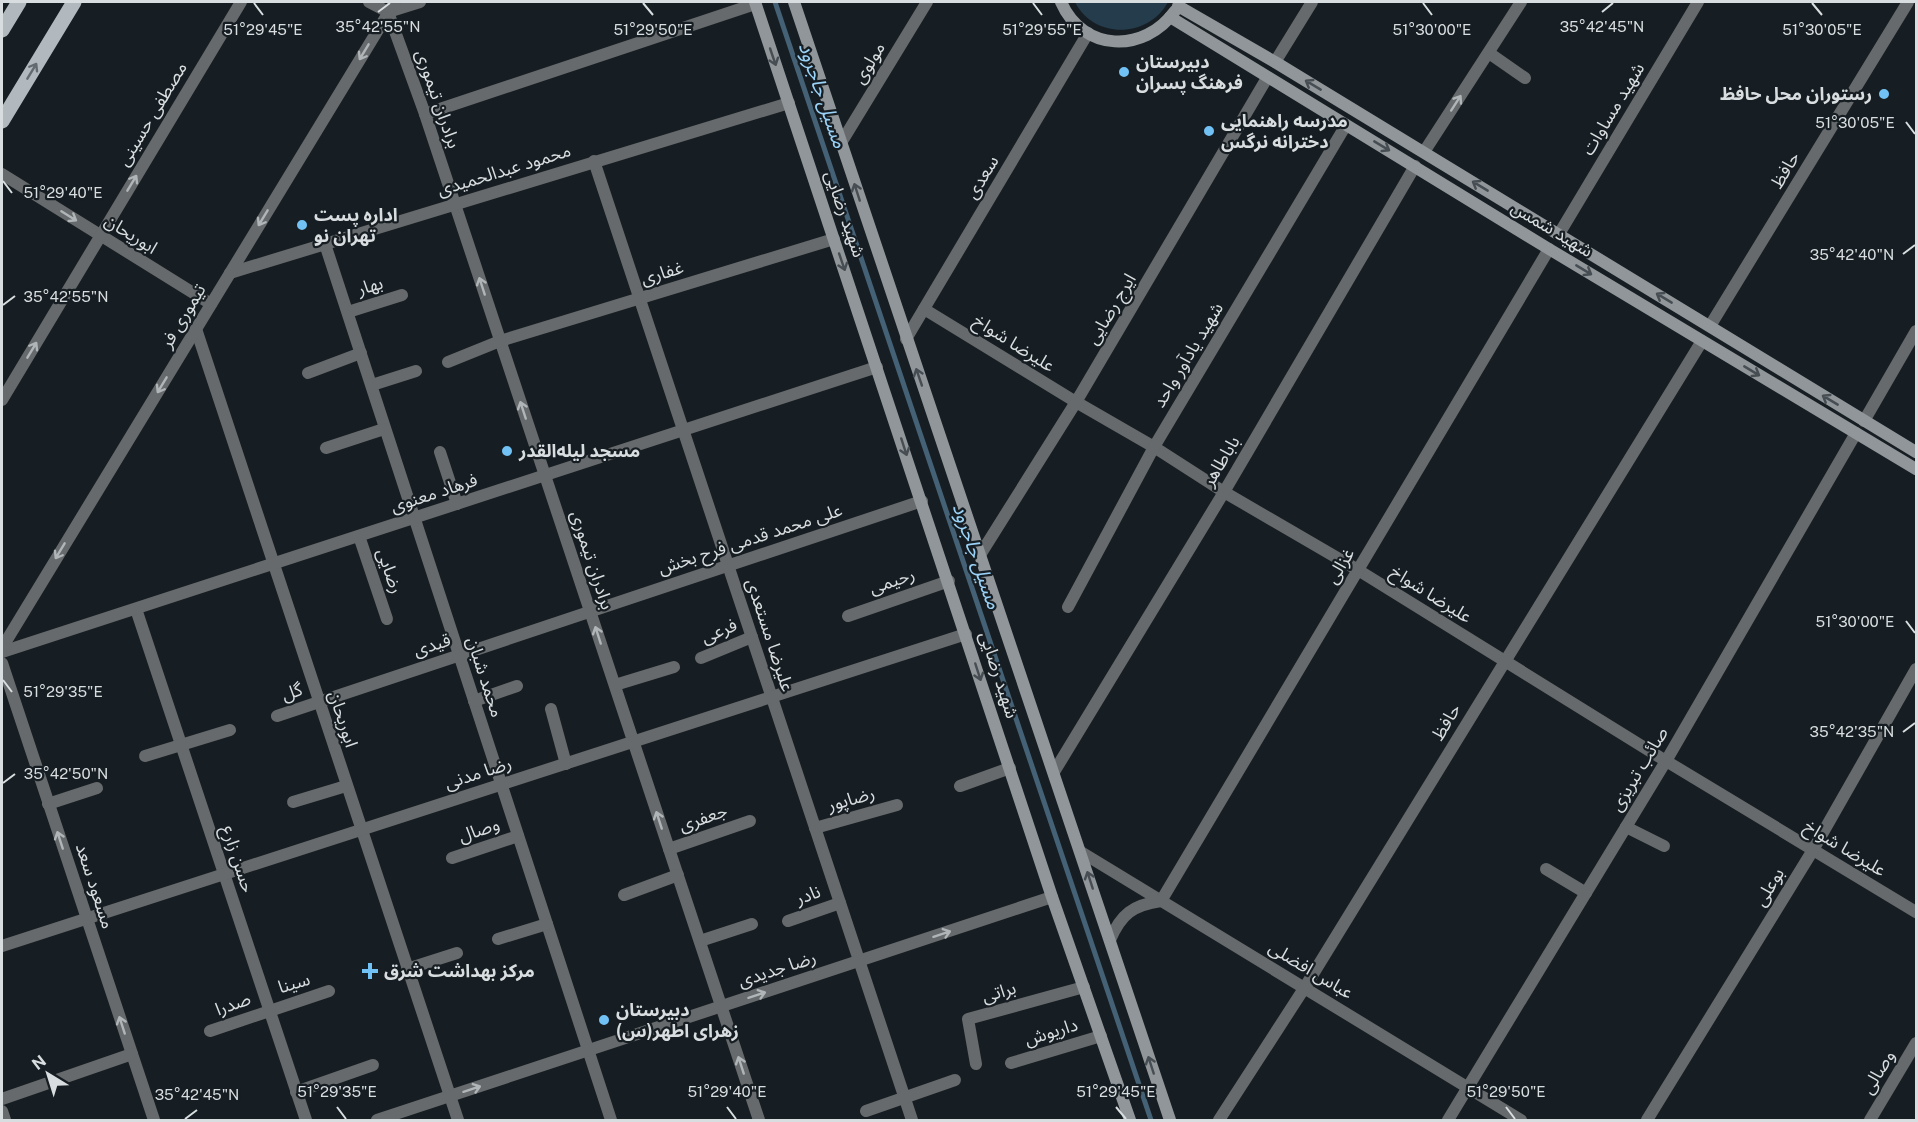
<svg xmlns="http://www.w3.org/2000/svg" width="1918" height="1122" font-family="'Public Sans','Noto Sans Arabic',sans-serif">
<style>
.green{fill:#243c4c}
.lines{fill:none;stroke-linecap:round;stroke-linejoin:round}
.stream{stroke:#446175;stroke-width:5}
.street{stroke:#666a6c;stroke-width:12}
.secondary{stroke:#90969a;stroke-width:12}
.primary{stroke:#b1b8be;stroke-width:15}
.oneway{stroke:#b0b5b7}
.oneway2{stroke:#474e53}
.oneway3{stroke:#646b70}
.ticks{fill:none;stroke:#d8dde0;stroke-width:2}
.poi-dot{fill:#72c1f5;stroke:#171e23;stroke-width:2}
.labels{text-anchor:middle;stroke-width:4.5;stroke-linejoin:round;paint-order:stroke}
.poi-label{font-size:18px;font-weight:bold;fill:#d8dde0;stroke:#171e23;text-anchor:start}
.street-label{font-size:18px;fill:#d8dde0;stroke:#171e23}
.water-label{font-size:20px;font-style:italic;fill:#9ad2f7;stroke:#171e23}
.ticks-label{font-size:15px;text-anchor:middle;fill:#d8dde0;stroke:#171e23;stroke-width:4.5;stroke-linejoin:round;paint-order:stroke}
</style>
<rect width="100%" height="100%" fill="#171e23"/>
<path class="green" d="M 1075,2 L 1168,2 C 1149,38 1094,40 1075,2 Z"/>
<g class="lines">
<path class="stream" d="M 775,2 L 1151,1120"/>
<g class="street">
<path d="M 369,2 L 388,12"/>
<path d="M 388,12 L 425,114 L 759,1120"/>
<path d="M 388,12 L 420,2"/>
<path d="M 1489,53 L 1525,78"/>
<path d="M 1275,62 L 1312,2"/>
<path d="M 425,114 L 755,4"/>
<path d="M 841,143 L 927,2"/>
<path d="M 1424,152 L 1521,2"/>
<path d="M 594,161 L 912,1120"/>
<path d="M 2,174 L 211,304"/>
<path d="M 1559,234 L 1698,2"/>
<path d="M 325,244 L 611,1120"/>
<path d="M 230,273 L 789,103"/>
<path d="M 924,309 L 1076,402 L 1154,447 L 1224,492 L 1358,570 L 1666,761 L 1916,912"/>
<path d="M 348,312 L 402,295"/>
<path d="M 1710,326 L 1908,2"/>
<path d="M 196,329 L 458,1120"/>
<path d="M 906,339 L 1088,33"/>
<path d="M 448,362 L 500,341 L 834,239"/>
<path d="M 308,373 L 361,353"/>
<path d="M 372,385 L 416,371"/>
<path d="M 2,400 L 241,2"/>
<path d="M 1864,421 L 1916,331"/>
<path d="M 326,448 L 384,429"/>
<path d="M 440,452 L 457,504"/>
<path d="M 359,536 L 387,619"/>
<path d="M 980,555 L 1076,402 L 1267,78"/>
<path d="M 1068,607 L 1154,447 L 1346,125"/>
<path d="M 136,609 L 306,1120"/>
<path d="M 848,616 L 949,581"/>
<path d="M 2,648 L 395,2"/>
<path d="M 2,652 L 877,367"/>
<path d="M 701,658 L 752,637"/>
<path d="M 2,663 L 154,1120"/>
<path d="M 615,685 L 674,667"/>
<path d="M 474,701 L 517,686"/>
<path d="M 551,709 L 566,764"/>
<path d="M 277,716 L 922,501"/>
<path d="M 145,756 L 230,730"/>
<path d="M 1054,772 L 1224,492 L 1415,166"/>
<path d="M 960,786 L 1010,768"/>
<path d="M 293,802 L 346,786"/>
<path d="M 48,804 L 97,788"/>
<path d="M 1626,827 L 1664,846"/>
<path d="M 815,828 L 897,805"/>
<path d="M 669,849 L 750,821"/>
<path d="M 1081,852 L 1521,1120"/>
<path d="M 452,858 L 518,836"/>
<path d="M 1546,869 L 1586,893"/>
<path d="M 624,895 L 678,875"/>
<path d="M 788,921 L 840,903"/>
<path d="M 498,939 L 547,924"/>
<path d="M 1110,940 C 1121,914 1133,905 1161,901 L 1549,249"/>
<path d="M 700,941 L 752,924"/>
<path d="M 2,946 L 966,634"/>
<path d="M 407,969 L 457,953"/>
<path d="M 210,1031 L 329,991"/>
<path d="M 1011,1063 L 1101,1036"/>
<path d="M 976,1064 L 968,1019 L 1084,987"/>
<path d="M 296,1092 L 373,1065"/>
<path d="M 2,1099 L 132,1054"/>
<path d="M 2,1111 L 5,1120"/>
<path d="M 866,1111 L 955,1080"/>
<path d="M 377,1120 L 1052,897"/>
<path d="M 1219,1120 L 1305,987 L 1702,341"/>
<path d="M 1448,1120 L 1666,761 L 1856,433"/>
<path d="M 1647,1120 L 1813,850 L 1916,669"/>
<path d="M 1870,1120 L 1916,1043"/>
</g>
<g class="secondary">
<path d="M 755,2 L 1052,897 L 1130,1120"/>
<path d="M 794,2 C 918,375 1046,747 1170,1120"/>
<path d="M 1061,2 C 1083,52 1144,54 1175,11"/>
<path d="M 1178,6 L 1275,62 L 1916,452"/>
<path d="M 1170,17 L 1549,249 L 1916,469"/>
</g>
<g class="primary">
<path d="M 2,30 L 19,2"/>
<path d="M 2,121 L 74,2"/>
</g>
</g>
<defs><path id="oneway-shaft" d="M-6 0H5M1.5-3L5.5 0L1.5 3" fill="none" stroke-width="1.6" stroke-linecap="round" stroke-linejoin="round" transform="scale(1.5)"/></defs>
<g class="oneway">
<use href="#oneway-shaft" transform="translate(364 52) rotate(121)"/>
<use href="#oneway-shaft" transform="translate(1456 103) rotate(-57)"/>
<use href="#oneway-shaft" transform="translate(132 183) rotate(-59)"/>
<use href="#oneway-shaft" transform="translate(69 216) rotate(32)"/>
<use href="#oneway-shaft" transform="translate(263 218) rotate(121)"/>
<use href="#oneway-shaft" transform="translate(482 286) rotate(-108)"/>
<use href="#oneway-shaft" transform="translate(32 350) rotate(-59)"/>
<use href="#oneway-shaft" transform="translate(162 385) rotate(121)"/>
<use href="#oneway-shaft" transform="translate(523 410) rotate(-108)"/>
<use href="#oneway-shaft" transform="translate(60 551) rotate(121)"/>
<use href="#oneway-shaft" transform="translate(598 635) rotate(-108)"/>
<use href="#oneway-shaft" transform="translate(659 820) rotate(-108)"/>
<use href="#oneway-shaft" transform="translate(60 840) rotate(-108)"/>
<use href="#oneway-shaft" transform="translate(942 934) rotate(-18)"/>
<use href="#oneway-shaft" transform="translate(757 995) rotate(-18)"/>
<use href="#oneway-shaft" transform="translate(122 1025) rotate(-108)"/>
<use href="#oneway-shaft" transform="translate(741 1065) rotate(-108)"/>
<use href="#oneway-shaft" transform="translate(472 1089) rotate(-18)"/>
</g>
<g class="oneway2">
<use href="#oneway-shaft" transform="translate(773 57) rotate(71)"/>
<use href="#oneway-shaft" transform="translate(1313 85) rotate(-149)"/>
<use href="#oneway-shaft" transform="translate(1382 146) rotate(31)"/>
<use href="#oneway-shaft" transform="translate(1480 186) rotate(-149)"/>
<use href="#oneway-shaft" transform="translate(857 192) rotate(-108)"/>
<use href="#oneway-shaft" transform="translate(842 262) rotate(71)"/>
<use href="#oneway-shaft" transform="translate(1584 270) rotate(31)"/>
<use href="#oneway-shaft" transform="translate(1664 298) rotate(-149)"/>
<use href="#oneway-shaft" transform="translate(1752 371) rotate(31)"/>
<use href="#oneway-shaft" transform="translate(919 377) rotate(-109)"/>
<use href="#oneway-shaft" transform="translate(1830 400) rotate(-149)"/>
<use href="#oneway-shaft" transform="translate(904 447) rotate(72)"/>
<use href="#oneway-shaft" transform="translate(978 672) rotate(72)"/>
<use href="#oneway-shaft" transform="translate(1090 880) rotate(-108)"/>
<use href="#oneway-shaft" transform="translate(1151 1065) rotate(-108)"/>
</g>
<use class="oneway3" href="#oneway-shaft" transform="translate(32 71) rotate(-59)"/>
<path class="ticks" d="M 254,3 L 263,15M 643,3 L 653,15M 1033,3 L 1042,15M 1423,3 L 1432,15M 1812,3 L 1822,15M 378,12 L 390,3M 1602,12 L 1613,3M 1906,122 L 1915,134M 3,181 L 12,193M 1903,254 L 1915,245M 3,305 L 15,296M 1906,621 L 1915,633M 3,680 L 12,692M 1903,732 L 1915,723M 3,783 L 15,774M 337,1107 L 346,1119M 727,1107 L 736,1119M 1116,1107 L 1126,1119M 1506,1107 L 1515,1119M 185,1119 L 197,1110"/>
<g class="poi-dot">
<circle cx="1124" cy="72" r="6"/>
<circle cx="1884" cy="94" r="6"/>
<circle cx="1209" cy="131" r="6"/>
<circle cx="302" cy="225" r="6"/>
<circle cx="507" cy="451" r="6"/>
<path d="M367 962h6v6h6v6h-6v6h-6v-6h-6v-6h6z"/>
<circle cx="604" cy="1020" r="6"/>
</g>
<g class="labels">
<g class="poi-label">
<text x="1136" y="68">دبیرستان<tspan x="1136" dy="21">فرهنگ پسران</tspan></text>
<text x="1872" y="100" text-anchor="end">رستوران محل حافظ</text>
<text x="1221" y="127">مدرسه راهنمایی<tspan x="1221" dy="21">دخترانه نرگس</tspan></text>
<text x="314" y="221">اداره پست<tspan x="314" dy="21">تهران نو</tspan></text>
<text x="519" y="457">مسجد لیله‌القدر</text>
<text x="384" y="977">مرکز بهداشت شرق</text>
<text x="616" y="1016">دبیرستان<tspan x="616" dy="21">زهرای اطهر(س)</tspan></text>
</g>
<g class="street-label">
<text transform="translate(869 63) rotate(-59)" y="6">مولوی</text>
<text transform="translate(438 99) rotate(71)" y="6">برادران تیموری</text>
<text transform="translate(1613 109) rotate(-59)" y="6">شهید مساوات</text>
<text transform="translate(152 114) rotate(-59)" y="6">مصطفی حسینی</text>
<text transform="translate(504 170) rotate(-17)" y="6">محمود عبدالحمیدی</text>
<text transform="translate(1785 170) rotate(-59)" y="6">حافظ</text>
<text transform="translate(982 177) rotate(-59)" y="6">سعدی</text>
<text transform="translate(845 214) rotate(71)" y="6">شهید رضایی</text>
<text transform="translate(1552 229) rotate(31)" y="6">شهید شمس</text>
<text transform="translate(131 234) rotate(32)" y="6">ابوریحان</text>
<text transform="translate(662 273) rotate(-17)" y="6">غفاری</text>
<text transform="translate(370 286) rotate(-17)" y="6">بهار</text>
<text transform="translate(1111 309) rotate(-59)" y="6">ایرج رضایی</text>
<text transform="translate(183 316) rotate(-59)" y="6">تیموری فر</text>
<text transform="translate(1014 343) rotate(32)" y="6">علیرضا شواخ</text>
<text transform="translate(1188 355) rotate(-59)" y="6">شهید یادآور واحد</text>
<text transform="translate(1221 461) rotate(-59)" y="6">باباطاهر</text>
<text transform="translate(434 493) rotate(-18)" y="6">فرهاد معنوی</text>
<text transform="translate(750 539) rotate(-18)" y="6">علی محمد قدمی فرح بخش</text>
<text transform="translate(592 560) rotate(72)" y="6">برادران تیموری</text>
<text transform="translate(1340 566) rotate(-59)" y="6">غزالی</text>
<text transform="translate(390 571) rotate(71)" y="6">رضایی</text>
<text transform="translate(892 581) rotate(-19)" y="6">رحیمی</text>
<text transform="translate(1431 594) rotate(32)" y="6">علیرضا شواخ</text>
<text transform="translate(719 631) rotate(-23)" y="6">فرعی</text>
<text transform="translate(770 635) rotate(72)" y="6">علیرضا مستعدی</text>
<text transform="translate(432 645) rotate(-18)" y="6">قیدی</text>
<text transform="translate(999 675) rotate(72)" y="6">شهید رضایی</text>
<text transform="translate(485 677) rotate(72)" y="6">محمد شبان</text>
<text transform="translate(292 692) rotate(-18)" y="6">گل</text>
<text transform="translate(343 719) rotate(72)" y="6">ابوریحان</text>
<text transform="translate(1446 722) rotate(-59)" y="6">حافظ</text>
<text transform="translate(1639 769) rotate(-59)" y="6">صائب تبریزی</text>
<text transform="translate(478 773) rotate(-18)" y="6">رضا مدنی</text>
<text transform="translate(851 799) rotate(-16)" y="6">رضاپور</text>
<text transform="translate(703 818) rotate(-19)" y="6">جعفری</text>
<text transform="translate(479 830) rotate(-19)" y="6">وصال</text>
<text transform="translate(1845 848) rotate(31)" y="6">علیرضا شواخ</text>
<text transform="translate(238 859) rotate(72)" y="6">حسن زارع</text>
<text transform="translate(95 886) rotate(72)" y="6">مسعود سعد</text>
<text transform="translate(1769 887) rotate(-59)" y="6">بوعلی</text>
<text transform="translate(808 895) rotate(-20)" y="6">نادر</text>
<text transform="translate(777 969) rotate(-18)" y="6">رضا جدیدی</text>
<text transform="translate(1311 970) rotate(31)" y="6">عباس افضلی</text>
<text transform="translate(294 983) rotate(-17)" y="6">سینا</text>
<text transform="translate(999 992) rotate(-16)" y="6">براتی</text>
<text transform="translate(233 1004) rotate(-20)" y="6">صدرا</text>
<text transform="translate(1051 1032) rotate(-17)" y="6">داریوش</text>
<text transform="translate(1878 1072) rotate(-59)" y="6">وصالی</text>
</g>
<g class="water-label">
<text transform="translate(823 95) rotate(71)" y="7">مسیل جاجرود</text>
<text transform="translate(977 556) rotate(71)" y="7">مسیل جاجرود</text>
</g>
</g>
<g class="ticks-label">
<text x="1602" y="32">35°42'45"N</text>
<text x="378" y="32">35°42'55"N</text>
<text x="1822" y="35">51°30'05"E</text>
<text x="263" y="35">51°29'45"E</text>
<text x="653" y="35">51°29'50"E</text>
<text x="1042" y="35">51°29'55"E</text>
<text x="1432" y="35">51°30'00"E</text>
<text x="1855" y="128">51°30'05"E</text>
<text x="63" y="198">51°29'40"E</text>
<text x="1852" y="260">35°42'40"N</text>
<text x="66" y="302">35°42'55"N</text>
<text x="1855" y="627">51°30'00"E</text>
<text x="63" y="697">51°29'35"E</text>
<text x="1852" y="737">35°42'35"N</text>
<text x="66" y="779">35°42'50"N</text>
<text x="337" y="1097">51°29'35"E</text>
<text x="727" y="1097">51°29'40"E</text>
<text x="1116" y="1097">51°29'45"E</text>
<text x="1506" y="1097">51°29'50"E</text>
<text x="197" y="1100">35°42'45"N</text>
</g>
<rect width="1918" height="1122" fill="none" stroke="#d8dde0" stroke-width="6"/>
<g transform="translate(48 1074) rotate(322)" stroke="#171e23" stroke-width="4.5" paint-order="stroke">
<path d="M0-4.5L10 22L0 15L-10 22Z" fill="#d8dde0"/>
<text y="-9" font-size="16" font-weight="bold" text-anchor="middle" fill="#d8dde0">N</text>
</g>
</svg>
